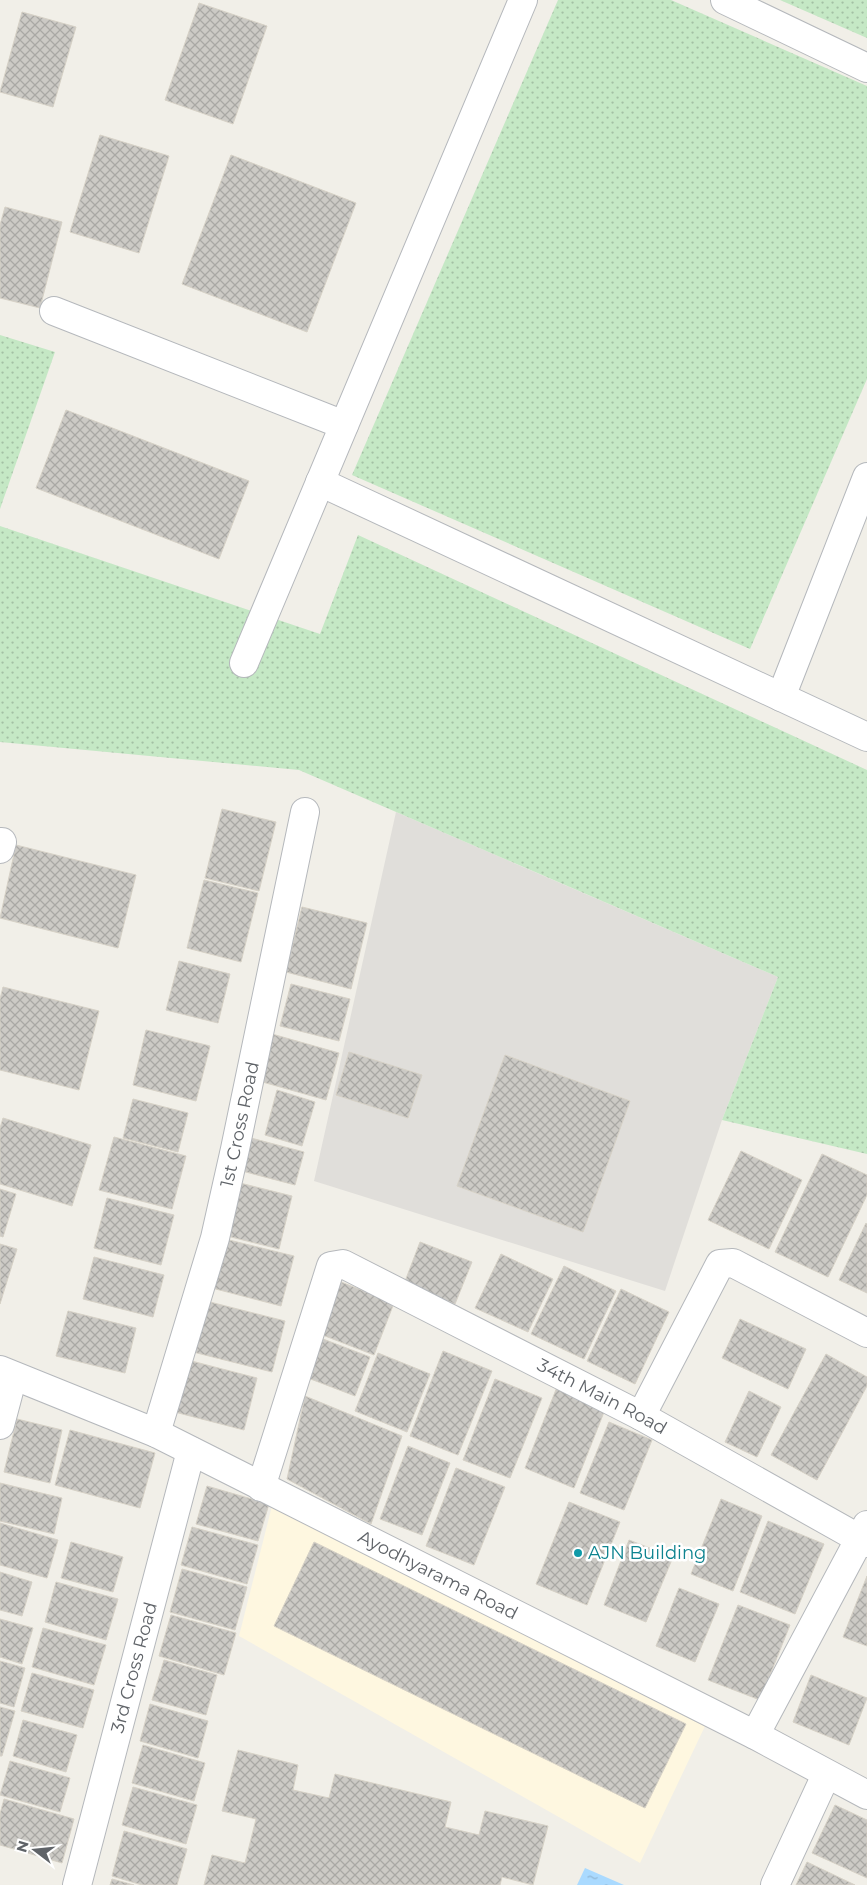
<svg xmlns="http://www.w3.org/2000/svg" width="867" height="1885" font-family="Montserrat,sans-serif">
<style>
.commercial{fill:#fef7e0}
.industrial{fill:#e0deda}
.grass{fill:url(#grass-dots)}
.water{fill:url(#water-ripples)}
.building{fill:url(#building-cross-hatch);stroke:#d6d1c6}
.lines{fill:none;stroke-linecap:round;stroke-linejoin:round}
.minor-casing{stroke:#b5b8bc;stroke-width:30}
.minor{stroke:#fff;stroke-width:28}
.culture-dot{fill:#0f9aa8;stroke:#fff;stroke-width:2}
.labels{text-anchor:middle;stroke-width:5;stroke-linejoin:round;paint-order:stroke}
.street-label{font-size:18px;fill:#5f6368;stroke:#fff}
.culture-label{font-size:18px;fill:#0d838f;stroke:#fff;text-anchor:start}
</style>
<defs>
<pattern id="grass-dots" width="8" height="8" patternUnits="userSpaceOnUse" patternTransform="scale(1.25)"><rect width="8" height="8" fill="#c5e8c5"/><path d="M2 2h.1M6 6h.1" fill="none" stroke="#a3c0a4" stroke-width="1.8" stroke-linecap="round"/></pattern>
<pattern id="water-ripples" width="26" height="14" patternUnits="userSpaceOnUse" patternTransform="scale(1.25)"><rect width="26" height="14" fill="#aadaff"/><path d="M2 4q2-2 4 0t4 0M15 11q2-2 4 0t4 0" fill="none" stroke="#8eb4d2"/></pattern>
<pattern id="building-cross-hatch" width="8" height="8" patternUnits="userSpaceOnUse" patternTransform="scale(1.25)"><rect width="8" height="8" fill="#cccac5"/><path d="M0 0l8 8M0 8l8-8" fill="none" stroke="#a9a8a4"/></pattern>
</defs>
<rect width="100%" height="100%" fill="#f1efe8"/>
<path class="commercial" d="M 273,1502 L 706,1724 L 640,1863 L 239,1636 Z"/>
<path class="industrial" d="M 396,812 L 778,977 L 722,1120 L 665,1291 L 314,1181 Z"/>
<g class="grass">
<path d="M 558,0 L 671,0 L 867,86 L 867,379 L 750,649 L 352,475 Z"/>
<path d="M 780,0 L 867,0 L 867,38 Z"/>
<path d="M 0,335 L 55,352 L 0,509 Z"/>
<path d="M 0,526 L 320,634 L 358,535 L 867,770 L 867,1154 L 722,1120 L 778,977 L 299,770 L 0,742 Z"/>
</g>
<path class="water" d="M 585,1868 L 624,1885 L 577,1885 Z"/>
<g class="building">
<path d="M 199,3 L 267,26 L 233,124 L 165,100 Z"/>
<path d="M 22,12 L 76,27 L 53,107 L 0,92 Z"/>
<path d="M 100,135 L 169,156 L 139,253 L 70,232 Z"/>
<path d="M 231,155 L 356,203 L 307,332 L 182,284 Z"/>
<path d="M 5,207 L 62,222 L 40,308 L 0,298 L 0,225 Z"/>
<path d="M 66,410 L 249,481 L 219,559 L 36,488 Z"/>
<path d="M 222,809 L 276,822 L 259,891 L 205,878 Z"/>
<path d="M 16,845 L 136,875 L 118,948 L 0,918 Z"/>
<path d="M 204,880 L 258,893 L 241,962 L 187,948 Z"/>
<path d="M 302,907 L 367,923 L 351,989 L 286,972 Z"/>
<path d="M 179,961 L 230,974 L 218,1023 L 166,1010 Z"/>
<path d="M 291,984 L 350,999 L 339,1041 L 280,1026 Z"/>
<path d="M 3,987 L 99,1011 L 79,1090 L 0,1070 L 0,999 Z"/>
<path d="M 146,1030 L 210,1046 L 196,1101 L 133,1085 Z"/>
<path d="M 272,1034 L 339,1053 L 326,1100 L 259,1081 Z"/>
<path d="M 349,1052 L 422,1075 L 408,1118 L 336,1095 Z"/>
<path d="M 505,1055 L 630,1101 L 583,1232 L 457,1186 Z"/>
<path d="M 277,1090 L 315,1102 L 302,1146 L 265,1135 Z"/>
<path d="M 133,1099 L 188,1113 L 178,1152 L 123,1138 Z"/>
<path d="M 3,1118 L 91,1145 L 72,1206 L 0,1184 L 0,1128 Z"/>
<path d="M 114,1137 L 186,1156 L 172,1209 L 99,1190 Z"/>
<path d="M 251,1138 L 304,1152 L 295,1185 L 242,1171 Z"/>
<path d="M 741,1151 L 802,1180 L 769,1249 L 708,1220 Z"/>
<path d="M 822,1154 L 867,1175 L 867,1195 L 828,1277 L 775,1252 Z"/>
<path d="M 236,1182 L 292,1196 L 279,1249 L 223,1235 Z"/>
<path d="M 0,1189 L 16,1194 L 3,1237 L 0,1236 Z"/>
<path d="M 107,1198 L 174,1215 L 161,1265 L 94,1248 Z"/>
<path d="M 866,1223 L 867,1224 L 867,1293 L 839,1280 Z"/>
<path d="M 221,1238 L 294,1256 L 281,1306 L 208,1287 Z"/>
<path d="M 420,1242 L 472,1262 L 455,1304 L 404,1284 Z"/>
<path d="M 0,1244 L 17,1249 L 0,1304 Z"/>
<path d="M 501,1254 L 553,1279 L 528,1332 L 475,1308 Z"/>
<path d="M 94,1257 L 164,1275 L 153,1317 L 83,1299 Z"/>
<path d="M 564,1266 L 616,1291 L 584,1359 L 531,1334 Z"/>
<path d="M 341,1282 L 394,1303 L 374,1355 L 320,1334 Z"/>
<path d="M 621,1289 L 669,1312 L 635,1384 L 587,1361 Z"/>
<path d="M 206,1301 L 285,1321 L 272,1372 L 193,1352 Z"/>
<path d="M 68,1311 L 136,1328 L 125,1373 L 56,1356 Z"/>
<path d="M 740,1319 L 806,1349 L 788,1389 L 722,1358 Z"/>
<path d="M 323,1339 L 370,1357 L 355,1396 L 308,1378 Z"/>
<path d="M 443,1351 L 492,1371 L 458,1455 L 410,1436 Z"/>
<path d="M 378,1353 L 430,1374 L 407,1432 L 355,1411 Z"/>
<path d="M 826,1354 L 867,1377 L 867,1386 L 817,1480 L 771,1455 Z"/>
<path d="M 180,1358 L 257,1378 L 244,1430 L 167,1410 Z"/>
<path d="M 495,1379 L 542,1398 L 510,1478 L 463,1460 Z"/>
<path d="M 559,1382 L 608,1402 L 574,1488 L 525,1468 Z"/>
<path d="M 749,1391 L 781,1407 L 757,1457 L 725,1442 Z"/>
<path d="M 305,1396 L 402,1436 L 371,1524 L 287,1479 Z"/>
<path d="M 17,1419 L 62,1430 L 50,1483 L 4,1472 Z"/>
<path d="M 609,1422 L 652,1440 L 624,1510 L 580,1493 Z"/>
<path d="M 70,1430 L 155,1453 L 140,1508 L 55,1485 Z"/>
<path d="M 408,1446 L 450,1463 L 422,1535 L 380,1519 Z"/>
<path d="M 456,1468 L 505,1487 L 474,1565 L 426,1546 Z"/>
<path d="M 0,1483 L 62,1498 L 54,1534 L 0,1521 Z"/>
<path d="M 207,1486 L 269,1504 L 258,1541 L 196,1524 Z"/>
<path d="M 721,1499 L 762,1516 L 733,1591 L 691,1574 Z"/>
<path d="M 569,1502 L 620,1522 L 587,1605 L 536,1584 Z"/>
<path d="M 768,1521 L 824,1544 L 795,1614 L 740,1592 Z"/>
<path d="M 0,1523 L 58,1540 L 47,1578 L 0,1565 Z"/>
<path d="M 192,1527 L 258,1545 L 247,1584 L 181,1565 Z"/>
<path d="M 629,1540 L 673,1557 L 646,1622 L 604,1605 Z"/>
<path d="M 71,1542 L 123,1557 L 113,1592 L 61,1578 Z"/>
<path d="M 314,1542 L 686,1724 L 645,1808 L 274,1626 Z"/>
<path d="M 182,1569 L 247,1587 L 235,1630 L 170,1612 Z"/>
<path d="M 0,1572 L 32,1582 L 22,1616 L 0,1610 Z"/>
<path d="M 867,1576 L 867,1646 L 843,1637 Z"/>
<path d="M 56,1582 L 118,1599 L 106,1640 L 45,1622 Z"/>
<path d="M 679,1588 L 719,1604 L 695,1662 L 656,1646 Z"/>
<path d="M 738,1605 L 790,1625 L 760,1700 L 708,1680 Z"/>
<path d="M 171,1615 L 236,1633 L 224,1675 L 159,1656 Z"/>
<path d="M 0,1619 L 33,1628 L 22,1664 L 0,1657 Z"/>
<path d="M 43,1628 L 106,1645 L 94,1685 L 32,1667 Z"/>
<path d="M 164,1660 L 217,1675 L 206,1715 L 152,1700 Z"/>
<path d="M 0,1661 L 25,1668 L 14,1707 L 0,1703 Z"/>
<path d="M 32,1673 L 94,1690 L 83,1728 L 21,1711 Z"/>
<path d="M 811,1675 L 867,1698 L 849,1745 L 793,1722 Z"/>
<path d="M 150,1704 L 208,1721 L 198,1758 L 140,1741 Z"/>
<path d="M 0,1707 L 15,1711 L 2,1756 L 0,1756 Z"/>
<path d="M 23,1720 L 77,1735 L 66,1772 L 13,1756 Z"/>
<path d="M 143,1745 L 205,1763 L 194,1801 L 132,1783 Z"/>
<path d="M 238,1750 L 298,1765 L 293,1790 L 329,1798 L 335,1774 L 451,1802 L 445,1827 L 479,1835 L 485,1811 L 548,1826 L 533,1885 L 502,1877 L 500,1885 L 204,1885 L 212,1855 L 245,1863 L 256,1819 L 222,1811 Z"/>
<path d="M 10,1761 L 70,1778 L 60,1812 L 0,1795 Z"/>
<path d="M 133,1787 L 197,1805 L 186,1844 L 122,1825 Z"/>
<path d="M 4,1799 L 74,1819 L 62,1863 L 0,1845 L 0,1814 Z"/>
<path d="M 835,1805 L 867,1820 L 867,1878 L 812,1853 Z"/>
<path d="M 124,1831 L 187,1849 L 177,1885 L 142,1885 L 112,1876 Z"/>
<path d="M 807,1862 L 855,1885 L 796,1885 Z"/>
<path d="M 112,1879 L 134,1885 L 110,1885 Z"/>
</g>
<g class="lines">
<defs>
<g id="minor">
<path d="M 725,0 L 867,68"/>
<path d="M 54,311 L 344,425"/>
<path d="M 320,482 L 867,737"/>
<path d="M 244,663 L 523,0"/>
<path d="M 781,697 L 867,477"/>
<path d="M 0,849 L 2,842"/>
<path id="s1" d="M 0,1370 L 156,1433 L 755,1735 L 867,1795"/>
<path d="M 641,1416 L 720,1264 L 733,1263 L 867,1333"/>
<path d="M 0,1425 L 13,1376"/>
<path id="s2" d="M 156,1433 L 215,1238 L 235,1149 L 305,812"/>
<path id="s3" d="M 261,1487 L 331,1266 L 343,1264 L 641,1416 L 867,1543"/>
<path d="M 755,1735 L 867,1525"/>
<path id="s4" d="M 77,1885 L 191,1451"/>
<path d="M 775,1885 L 826,1775"/>
</g>
</defs>
<use href="#minor" class="minor-casing"/>
<use href="#minor" class="minor"/>
</g>
<circle class="culture-dot" cx="578" cy="1553" r="5"/>
<g class="labels">
<g class="street-label">
<text dy="6" stroke="none"><textPath href="#s2" startOffset="320">1st Cross Road</textPath></text>
<text dy="6" stroke="none"><textPath href="#s3" startOffset="535">34th Main Road</textPath></text>
<text dy="6" stroke="none"><textPath href="#s1" startOffset="484">Ayodhyarama Road</textPath></text>
<text dy="6" stroke="none"><textPath href="#s4" startOffset="225">3rd Cross Road</textPath></text>
</g>
<g class="culture-label">
<text x="588" y="1559">AJN Building</text>
</g>
</g>
<g transform="translate(35 1850) rotate(286)" stroke="#ffffff" stroke-width="4" paint-order="stroke">
<path d="M0-4L9 19L0 12L-9 19Z" fill="#5f6368"/>
<text y="-8" font-size="14" font-weight="bold" text-anchor="middle" fill="#5f6368">N</text>
</g>
</svg>
